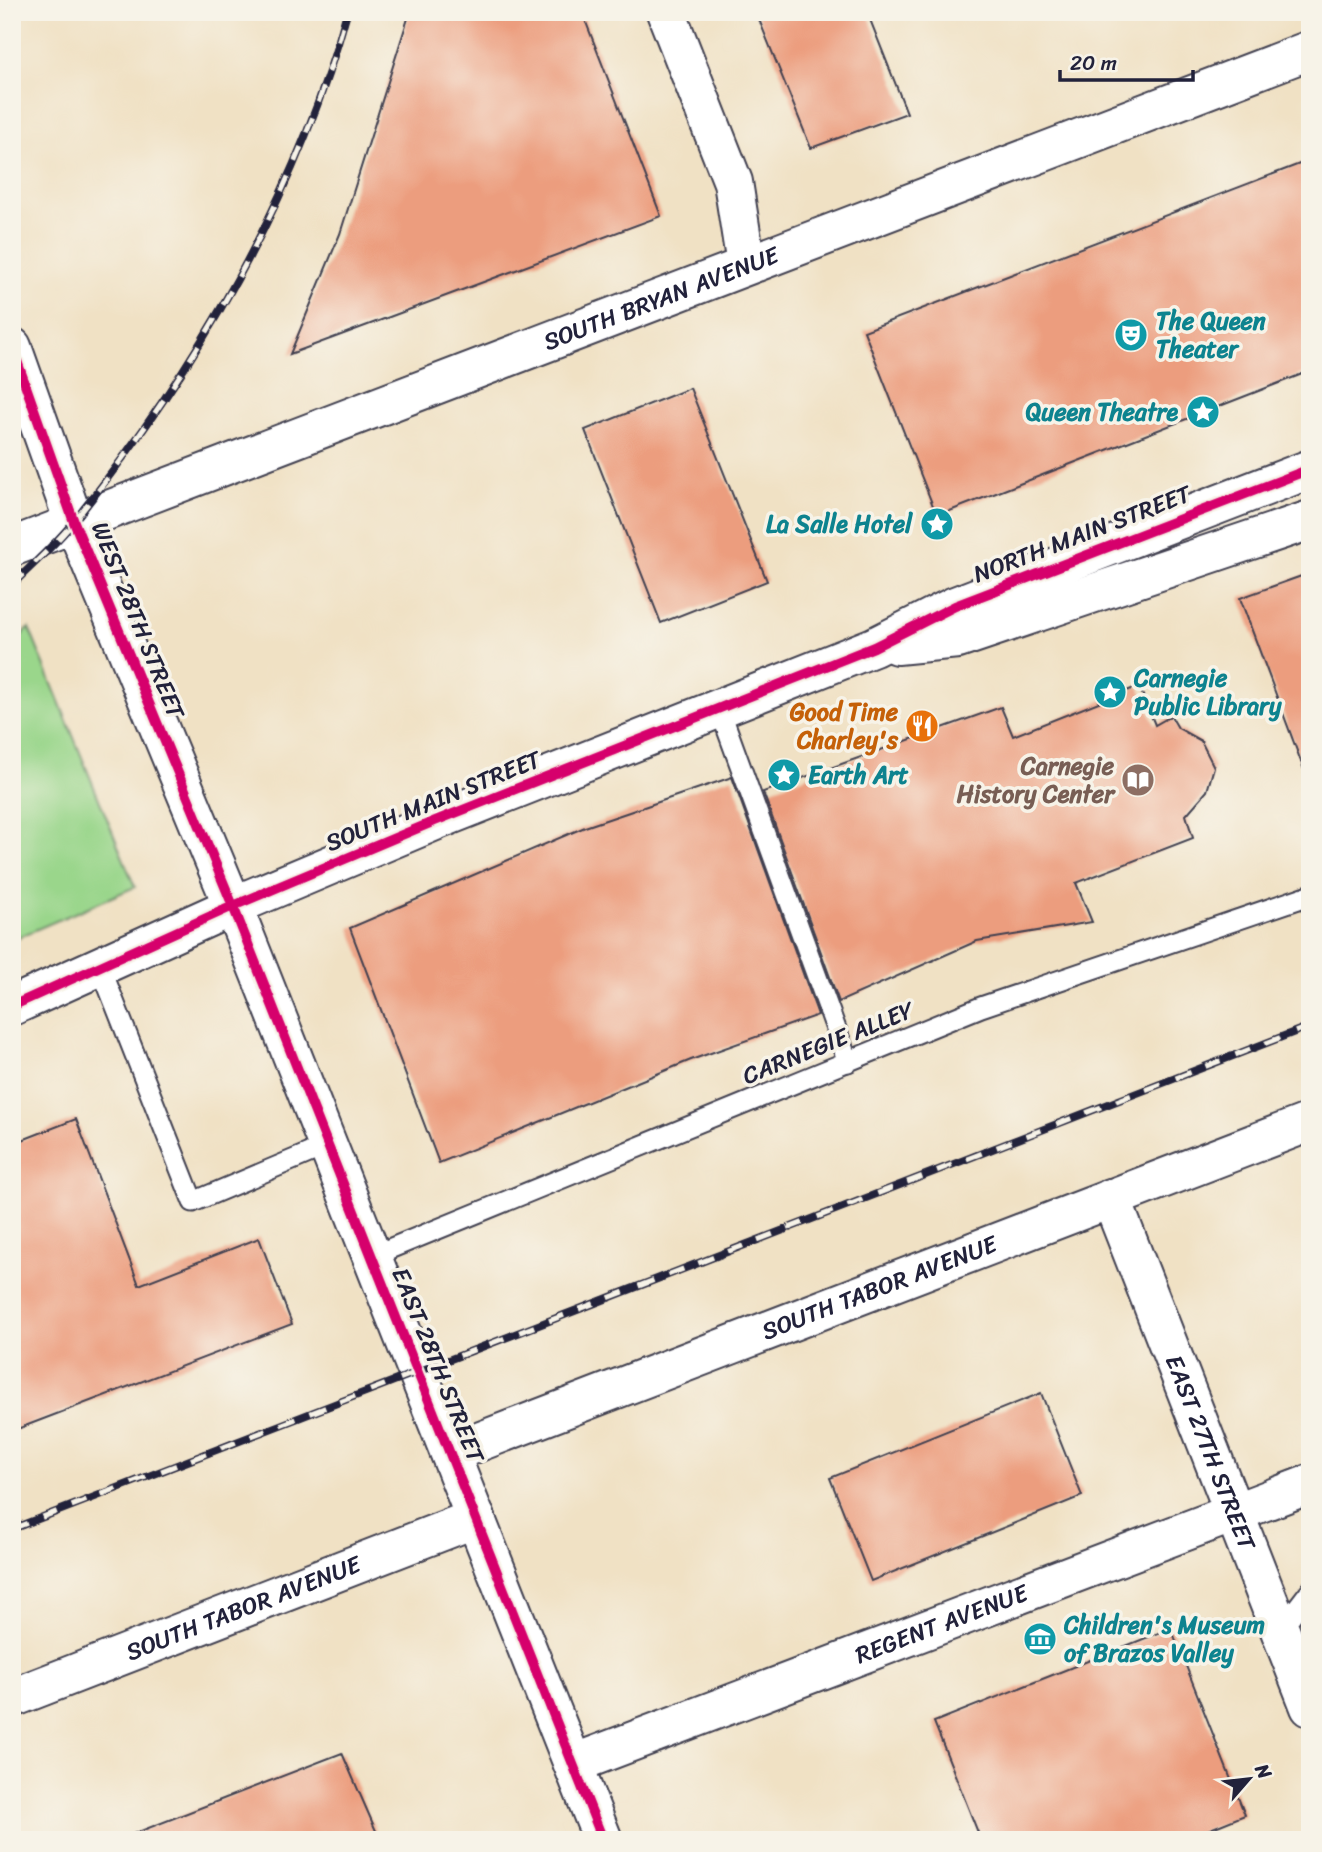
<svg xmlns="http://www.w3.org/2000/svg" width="1322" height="1852" font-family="Sriracha,sans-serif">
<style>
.green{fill:#9ad68b;stroke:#5e7c63;stroke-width:2}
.building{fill:#ec9d7e}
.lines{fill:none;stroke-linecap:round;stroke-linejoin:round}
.service-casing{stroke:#413f50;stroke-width:23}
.minor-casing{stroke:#413f50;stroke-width:42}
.tertiary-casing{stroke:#413f50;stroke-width:42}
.service{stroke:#fff;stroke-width:19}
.minor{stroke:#fff;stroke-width:38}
.tertiary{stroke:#fff;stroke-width:38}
.rail-casing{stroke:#22223b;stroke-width:8}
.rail{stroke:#f7f3e8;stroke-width:5;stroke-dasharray:16;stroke-linecap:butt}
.cycleway-casing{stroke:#f7f3e8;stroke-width:15}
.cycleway{stroke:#d6006c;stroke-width:10}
.labels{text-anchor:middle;stroke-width:7;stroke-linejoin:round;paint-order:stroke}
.street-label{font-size:24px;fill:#22223b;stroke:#f7f3e8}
.culture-label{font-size:24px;font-weight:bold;fill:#0d838f;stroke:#f7f3e8;text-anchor:start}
.food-label{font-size:24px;font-weight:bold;fill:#c56008;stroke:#f7f3e8;text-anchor:end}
.education-label{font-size:24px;font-weight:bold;fill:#785e54;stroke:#f7f3e8;text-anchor:end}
</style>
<rect width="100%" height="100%" fill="#f7f3e8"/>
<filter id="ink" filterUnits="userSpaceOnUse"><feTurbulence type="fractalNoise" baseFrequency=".0143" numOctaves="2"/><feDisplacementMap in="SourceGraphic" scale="14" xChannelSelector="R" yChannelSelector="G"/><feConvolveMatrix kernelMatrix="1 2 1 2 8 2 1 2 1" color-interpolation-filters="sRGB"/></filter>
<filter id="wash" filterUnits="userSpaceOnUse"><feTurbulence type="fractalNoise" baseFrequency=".00686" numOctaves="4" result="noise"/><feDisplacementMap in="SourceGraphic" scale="28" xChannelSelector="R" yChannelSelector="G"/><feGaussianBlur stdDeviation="1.57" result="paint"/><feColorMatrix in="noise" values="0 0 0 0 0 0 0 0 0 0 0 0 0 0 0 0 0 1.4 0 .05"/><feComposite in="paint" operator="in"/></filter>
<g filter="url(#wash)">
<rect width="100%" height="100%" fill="#f0e1c4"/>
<path class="green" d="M 29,628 L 135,887 L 12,940 L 12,644 Z"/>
<g id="blocks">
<g class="building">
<path d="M 410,12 L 582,12 L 661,216 L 290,354 L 340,234 Z"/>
<path d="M 756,12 L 867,12 L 907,113 L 811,148 Z"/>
<path d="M 1310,160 L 1310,371 L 937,516 L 864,331 Z"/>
<path d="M 690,388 L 767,581 L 661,623 L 585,430 Z"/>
<path d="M 1310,573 L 1310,775 L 1306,775 L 1240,598 Z"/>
<path d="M 1139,686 L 1155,725 L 1171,716 L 1178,728 L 1201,741 L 1214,767 L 1207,791 L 1186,815 L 1193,838 L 1076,883 L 1092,922 L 977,941 L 839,1002 L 763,792 L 1001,707 L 1013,736 Z"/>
<path d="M 732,777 L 818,1015 L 691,1060 L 439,1163 L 350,928 L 585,827 Z"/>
<path d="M 76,1119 L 139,1285 L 259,1238 L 292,1324 L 12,1431 L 12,1144 Z"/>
<path d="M 1041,1393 L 1082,1496 L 871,1581 L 830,1478 Z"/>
<path d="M 1171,1628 L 1245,1815 L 1183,1840 L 981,1840 L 934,1722 Z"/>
<path d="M 342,1753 L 380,1840 L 126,1840 L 125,1837 Z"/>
</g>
</g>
</g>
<g filter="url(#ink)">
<use href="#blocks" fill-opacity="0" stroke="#413f50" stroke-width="2"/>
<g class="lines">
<defs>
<g id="service">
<path d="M 720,710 L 848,1062"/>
<path d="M 100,966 L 193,1202 L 328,1145"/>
<path d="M 372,1256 L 981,1007 L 1310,895"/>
<path d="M 1280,1630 L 1310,1591"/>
</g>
<g id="minor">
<path d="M 666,12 L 733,182 L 746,265"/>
<path d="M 233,906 L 603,1840"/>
<path id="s1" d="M 1111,1198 L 1310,1707"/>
<path id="s2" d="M 450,1453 L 1310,1122"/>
<path id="s3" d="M 12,1698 L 476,1518"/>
<path id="s4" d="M 573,1764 L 1310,1484"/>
</g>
<g id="tertiary">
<path d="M 12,347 L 74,522 L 233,906"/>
<path id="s5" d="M 12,547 L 1310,50"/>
<path d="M 897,645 L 958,639 L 1310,520"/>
<path d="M 12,1006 L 233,906 L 435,821 L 874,647 L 955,606 L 1310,469"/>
</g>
</defs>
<use href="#service" class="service-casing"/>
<use href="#minor" class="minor-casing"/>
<use href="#tertiary" class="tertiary-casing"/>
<use href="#service" class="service"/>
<use href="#minor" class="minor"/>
<use href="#tertiary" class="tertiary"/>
<defs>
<g id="rail">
<path d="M 12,585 C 33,564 57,543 75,520 C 194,372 297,197 347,12"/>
<path d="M 12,1529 L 1310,1026"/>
</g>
</defs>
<use href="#rail" class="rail-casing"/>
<use href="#rail" class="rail"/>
<defs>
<g id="cycleway">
<path d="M 12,347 L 74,522 L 233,906 L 603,1840"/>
<path d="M 12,1006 L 233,906 L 435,821 L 874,647 L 955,606 L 1310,469"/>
</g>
</defs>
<use href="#cycleway" class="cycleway-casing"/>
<use href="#cycleway" class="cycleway"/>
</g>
</g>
<defs>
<symbol id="theatre-disc" viewBox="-11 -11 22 22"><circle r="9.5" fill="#0f9aa8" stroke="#f7f3e8"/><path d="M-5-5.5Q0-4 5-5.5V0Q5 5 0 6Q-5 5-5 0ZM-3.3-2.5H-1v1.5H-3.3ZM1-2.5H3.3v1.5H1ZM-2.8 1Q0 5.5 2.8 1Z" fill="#fff"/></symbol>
<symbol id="sight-disc" viewBox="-11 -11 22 22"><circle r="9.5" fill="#0f9aa8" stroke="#f7f3e8"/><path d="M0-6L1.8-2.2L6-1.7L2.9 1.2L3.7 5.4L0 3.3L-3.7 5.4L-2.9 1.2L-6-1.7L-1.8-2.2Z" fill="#fff"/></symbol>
<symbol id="restaurant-disc" viewBox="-11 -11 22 22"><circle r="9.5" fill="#e8710a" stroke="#f7f3e8"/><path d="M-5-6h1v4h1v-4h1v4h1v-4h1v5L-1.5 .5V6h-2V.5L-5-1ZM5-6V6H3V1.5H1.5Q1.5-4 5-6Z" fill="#fff"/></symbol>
<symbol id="library-disc" viewBox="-11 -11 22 22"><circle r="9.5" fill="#8d6e63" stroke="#f7f3e8"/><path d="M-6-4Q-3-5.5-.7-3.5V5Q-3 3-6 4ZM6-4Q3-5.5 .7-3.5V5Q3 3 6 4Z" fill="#fff"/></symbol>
<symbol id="museum-disc" viewBox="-11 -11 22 22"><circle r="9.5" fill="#0f9aa8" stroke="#f7f3e8"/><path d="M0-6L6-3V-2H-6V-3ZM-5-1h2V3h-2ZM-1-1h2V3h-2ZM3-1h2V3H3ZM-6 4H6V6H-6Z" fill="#fff"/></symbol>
</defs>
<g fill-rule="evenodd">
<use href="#theatre-disc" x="1112" y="316" width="38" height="38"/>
<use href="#sight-disc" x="1184" y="393" width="38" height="38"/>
<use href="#sight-disc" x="918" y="505" width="38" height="38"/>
<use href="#sight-disc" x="1091" y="673" width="38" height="38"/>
<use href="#restaurant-disc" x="903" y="707" width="38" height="38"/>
<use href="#sight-disc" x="765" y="756" width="38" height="38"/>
<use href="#library-disc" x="1119" y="761" width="38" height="38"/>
<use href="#museum-disc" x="1021" y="1620" width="38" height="38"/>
</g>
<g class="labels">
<g class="street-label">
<text dy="8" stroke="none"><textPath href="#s5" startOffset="695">SOUTH BRYAN AVENUE</textPath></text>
<text transform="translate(1082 534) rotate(-21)" y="8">NORTH MAIN STREET</text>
<text transform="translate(138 620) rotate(68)" y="8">WEST 28TH STREET</text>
<text transform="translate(433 801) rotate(-22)" y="8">SOUTH MAIN STREET</text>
<text transform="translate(828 1043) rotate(-22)" y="8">CARNEGIE ALLEY</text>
<text dy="8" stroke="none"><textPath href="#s2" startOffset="460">SOUTH TABOR AVENUE</textPath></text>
<text transform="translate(438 1365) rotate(68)" y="8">EAST 28TH STREET</text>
<text dy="8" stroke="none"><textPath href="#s1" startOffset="273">EAST 27TH STREET</textPath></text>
<text dy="8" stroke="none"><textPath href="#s3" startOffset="248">SOUTH TABOR AVENUE</textPath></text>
<text dy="8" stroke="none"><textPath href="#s4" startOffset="394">REGENT AVENUE</textPath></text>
</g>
<g class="culture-label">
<text x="1156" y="329">The Queen<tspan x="1156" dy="28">Theater</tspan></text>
<text x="1178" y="420" text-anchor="end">Queen Theatre</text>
<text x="912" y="532" text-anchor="end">La Salle Hotel</text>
<text x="1134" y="686">Carnegie<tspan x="1134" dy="28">Public Library</tspan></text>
<text x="808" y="783">Earth Art</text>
<text x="1064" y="1633">Children's Museum<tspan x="1064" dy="28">of Brazos Valley</tspan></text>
</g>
<g class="food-label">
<text x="898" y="720">Good Time<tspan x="898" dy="28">Charley's</tspan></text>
</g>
<g class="education-label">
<text x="1114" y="774">Carnegie<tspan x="1114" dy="28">History Center</tspan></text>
</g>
</g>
<rect width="1322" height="1852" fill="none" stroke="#f7f3e8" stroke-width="42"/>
<g transform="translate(1249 1779) rotate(62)" stroke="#f7f3e8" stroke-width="5" paint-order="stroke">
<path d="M0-5L12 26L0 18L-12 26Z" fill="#22223b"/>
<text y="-10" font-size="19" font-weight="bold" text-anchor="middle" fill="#22223b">N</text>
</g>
<path d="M1060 70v10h133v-10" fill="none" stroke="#22223b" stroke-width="3.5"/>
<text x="1070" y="70" font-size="21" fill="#22223b" stroke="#f7f3e8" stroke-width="5" paint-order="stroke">20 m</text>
</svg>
